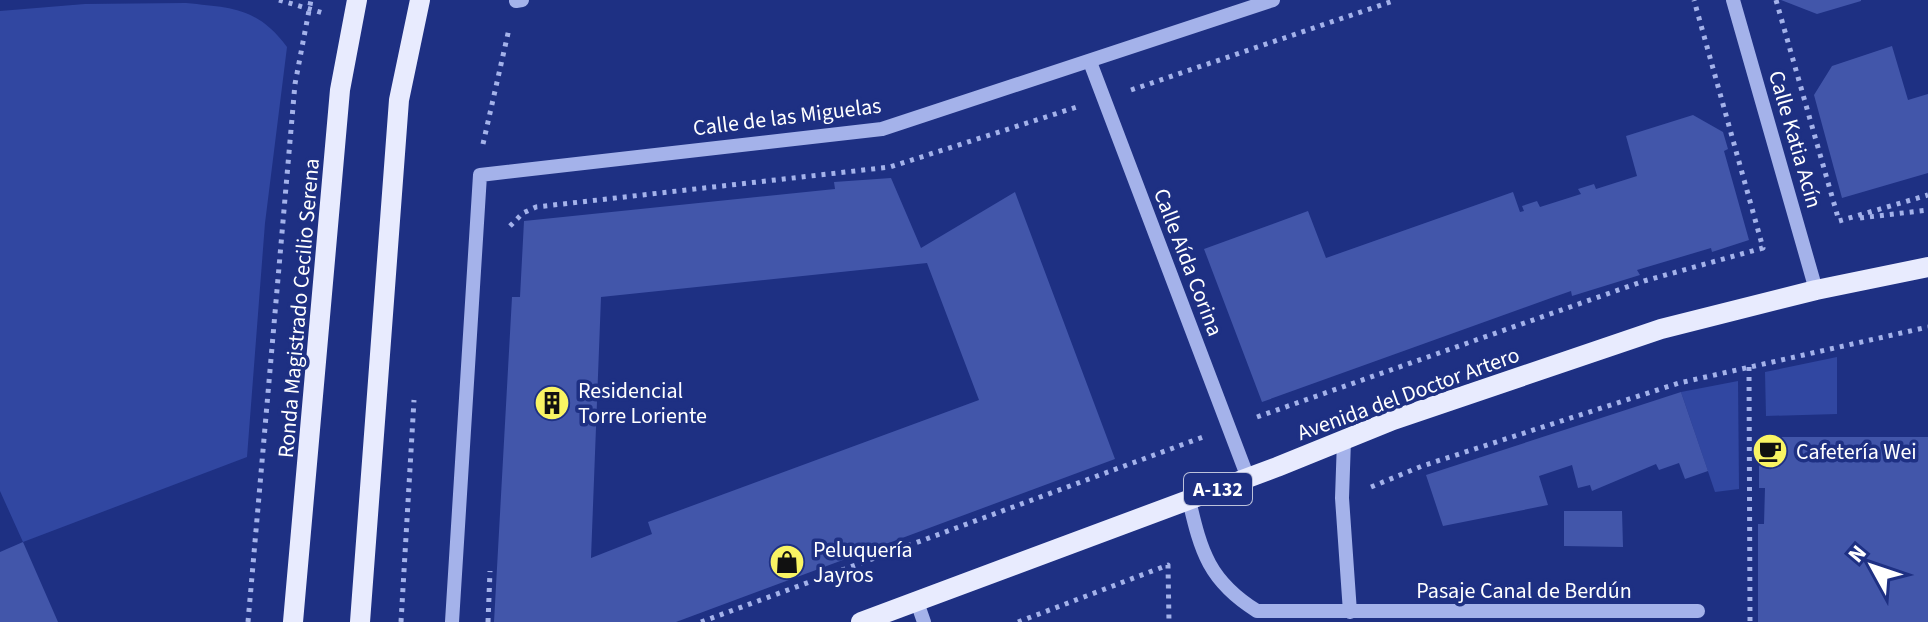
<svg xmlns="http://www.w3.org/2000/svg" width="1928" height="622" font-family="'Source Sans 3',sans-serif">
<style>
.green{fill:#3147a1}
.building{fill:#4256aa;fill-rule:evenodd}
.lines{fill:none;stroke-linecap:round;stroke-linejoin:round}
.path{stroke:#a4b2ea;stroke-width:5;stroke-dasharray:4 6;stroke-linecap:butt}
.minor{stroke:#a4b2ea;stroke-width:14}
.major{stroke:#e8ebfe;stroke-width:20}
.labels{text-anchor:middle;stroke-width:7;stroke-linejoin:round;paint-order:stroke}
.shield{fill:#1e3083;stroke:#bcc1da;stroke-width:2}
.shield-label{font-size:20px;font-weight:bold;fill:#fff}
.street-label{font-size:22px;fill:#fff;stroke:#1e3083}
.poi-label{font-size:22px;fill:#fff;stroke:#1e3083;text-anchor:start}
</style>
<rect width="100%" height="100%" fill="#1e3083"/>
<g class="green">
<path d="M 186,3 C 232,8 257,7 287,47 L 265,223 L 247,457 L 23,542 L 0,491 L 0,11 L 85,4 Z"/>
<path d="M 1837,357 L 1837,414 L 1766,416 L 1765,372 Z"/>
<path d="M 1738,381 L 1739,489 L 1715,492 L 1681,392 Z"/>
</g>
<g class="building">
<path d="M 1781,0 L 1861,0 L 1861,1 L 1817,14 Z"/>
<path d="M 1892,46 L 1908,100 L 1928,94 L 1928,173 L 1842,198 L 1814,95 L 1832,66 Z"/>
<path d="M 1693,115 L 1723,132 L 1728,149 L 1724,151 L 1749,240 L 1712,252 L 1711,248 L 1637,270 L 1640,275 L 1572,296 L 1571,291 L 1551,298 L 1262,402 L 1204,249 L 1308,211 L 1326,258 L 1513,192 L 1520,212 L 1524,211 L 1522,206 L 1537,201 L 1540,207 L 1581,194 L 1578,189 L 1594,184 L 1596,189 L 1637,176 L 1626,136 Z"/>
<path d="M 891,178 L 921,248 L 1015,192 L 1115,459 L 676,622 L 494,622 L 512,297 L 520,297 L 524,221 L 835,189 L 834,182 ZM 927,263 L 979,400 L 648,522 L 652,534 L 591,558 L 601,297 Z"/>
<path d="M 1681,392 L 1708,471 L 1685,479 L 1679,463 L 1659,470 L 1656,464 L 1592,491 L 1590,485 L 1578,488 L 1572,465 L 1539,476 L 1548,505 L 1443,526 L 1426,475 Z"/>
<path d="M 1765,437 L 1928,437 L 1928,622 L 1758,622 L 1758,524 L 1764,524 L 1765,488 L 1759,488 L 1759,456 L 1765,456 Z"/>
<path d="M 1564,511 L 1622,511 L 1623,547 L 1564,546 Z"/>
<path d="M 23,542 L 58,622 L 0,622 L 0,552 Z"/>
</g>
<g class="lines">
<g class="path">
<path d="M 279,0 L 323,13"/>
<path d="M 1776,0 L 1839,221"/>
<path d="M 1131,90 L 1396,0"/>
<path d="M 483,144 L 509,29"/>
<path d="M 1860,218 L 1928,210"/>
<path d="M 1839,221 L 1928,195"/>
<path d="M 510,226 L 523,213 L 536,207 L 890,167 L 1077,107"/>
<path d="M 1749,367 L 1750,622"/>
<path d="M 1257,417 L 1644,281 L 1763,248 L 1694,0"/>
<path d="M 1371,487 L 1422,466 L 1679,383 L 1928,327"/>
<path d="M 248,622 L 295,84 L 311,0"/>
<path d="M 401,622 L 414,400"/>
<path d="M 488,622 L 490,571"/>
<path d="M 701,622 L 1203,437"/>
<path d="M 1018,622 L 1168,565 L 1169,622"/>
</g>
<g class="minor">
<path d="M 1733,0 L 1816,290"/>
<path d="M 516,1 L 522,0"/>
<path d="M 1090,62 L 1248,478"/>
<path d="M 1344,440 L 1342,498 L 1350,612"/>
<path d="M 1189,500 C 1201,552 1209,581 1257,611 L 1698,611"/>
<path d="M 917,602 L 924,622"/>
<path d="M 452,622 L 480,175 L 882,129 L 1273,0"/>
</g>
<g class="major">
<path d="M 293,622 L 340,90 L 357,0"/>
<path d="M 360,622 L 399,100 L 420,0"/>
<path d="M 861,622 L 1277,467 L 1393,420 L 1661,329 L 1816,290 L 1928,267"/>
</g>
</g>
<defs>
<symbol id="building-disc" viewBox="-11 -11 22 22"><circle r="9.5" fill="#f9f463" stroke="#1e3083"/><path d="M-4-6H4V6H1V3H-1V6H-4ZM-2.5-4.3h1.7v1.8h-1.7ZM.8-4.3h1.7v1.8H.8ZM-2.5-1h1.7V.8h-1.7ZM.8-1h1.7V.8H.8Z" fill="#111"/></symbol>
<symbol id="cafe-disc" viewBox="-11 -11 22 22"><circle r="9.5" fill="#f9f463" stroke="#1e3083"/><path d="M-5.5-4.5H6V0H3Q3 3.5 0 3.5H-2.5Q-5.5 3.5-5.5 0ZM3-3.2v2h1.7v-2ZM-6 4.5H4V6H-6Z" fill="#111"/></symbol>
<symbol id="shop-disc" viewBox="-11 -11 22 22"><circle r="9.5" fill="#f9f463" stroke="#1e3083"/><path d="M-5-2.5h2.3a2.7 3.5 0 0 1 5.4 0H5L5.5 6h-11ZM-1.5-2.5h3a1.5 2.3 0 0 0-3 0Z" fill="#111"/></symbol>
</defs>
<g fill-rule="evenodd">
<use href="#building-disc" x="532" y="383" width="40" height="40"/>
<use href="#cafe-disc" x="1750" y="431" width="40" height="40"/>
<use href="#shop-disc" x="767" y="542" width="40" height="40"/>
</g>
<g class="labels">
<rect class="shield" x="1184" y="473" width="68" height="32" rx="6"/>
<g class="shield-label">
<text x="1218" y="496">A-132</text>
</g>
<g class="street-label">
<text transform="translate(787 116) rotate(-7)" y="8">Calle de las Miguelas</text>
<text transform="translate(1796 139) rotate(74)" y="8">Calle Katia Acín</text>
<text transform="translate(1189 262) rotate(69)" y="8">Calle Aída Corina</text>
<text transform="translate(298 308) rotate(-85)" y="8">Ronda Magistrado Cecilio Serena</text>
<text transform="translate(1408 393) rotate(-20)" y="8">Avenida del Doctor Artero</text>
<text x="1524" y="598">Pasaje Canal de Berdún</text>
</g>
<g class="poi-label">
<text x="578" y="398">Residencial<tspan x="578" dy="25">Torre Loriente</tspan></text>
<text x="1796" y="459">Cafetería Wei</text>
<text x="813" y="557">Peluquería<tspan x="813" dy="25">Jayros</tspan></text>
</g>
</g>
<g transform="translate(1872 566) rotate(310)" stroke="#1e3083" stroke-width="6" paint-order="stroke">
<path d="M0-6L14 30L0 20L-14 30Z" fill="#ffffff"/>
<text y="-12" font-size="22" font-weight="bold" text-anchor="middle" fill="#ffffff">N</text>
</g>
</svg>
